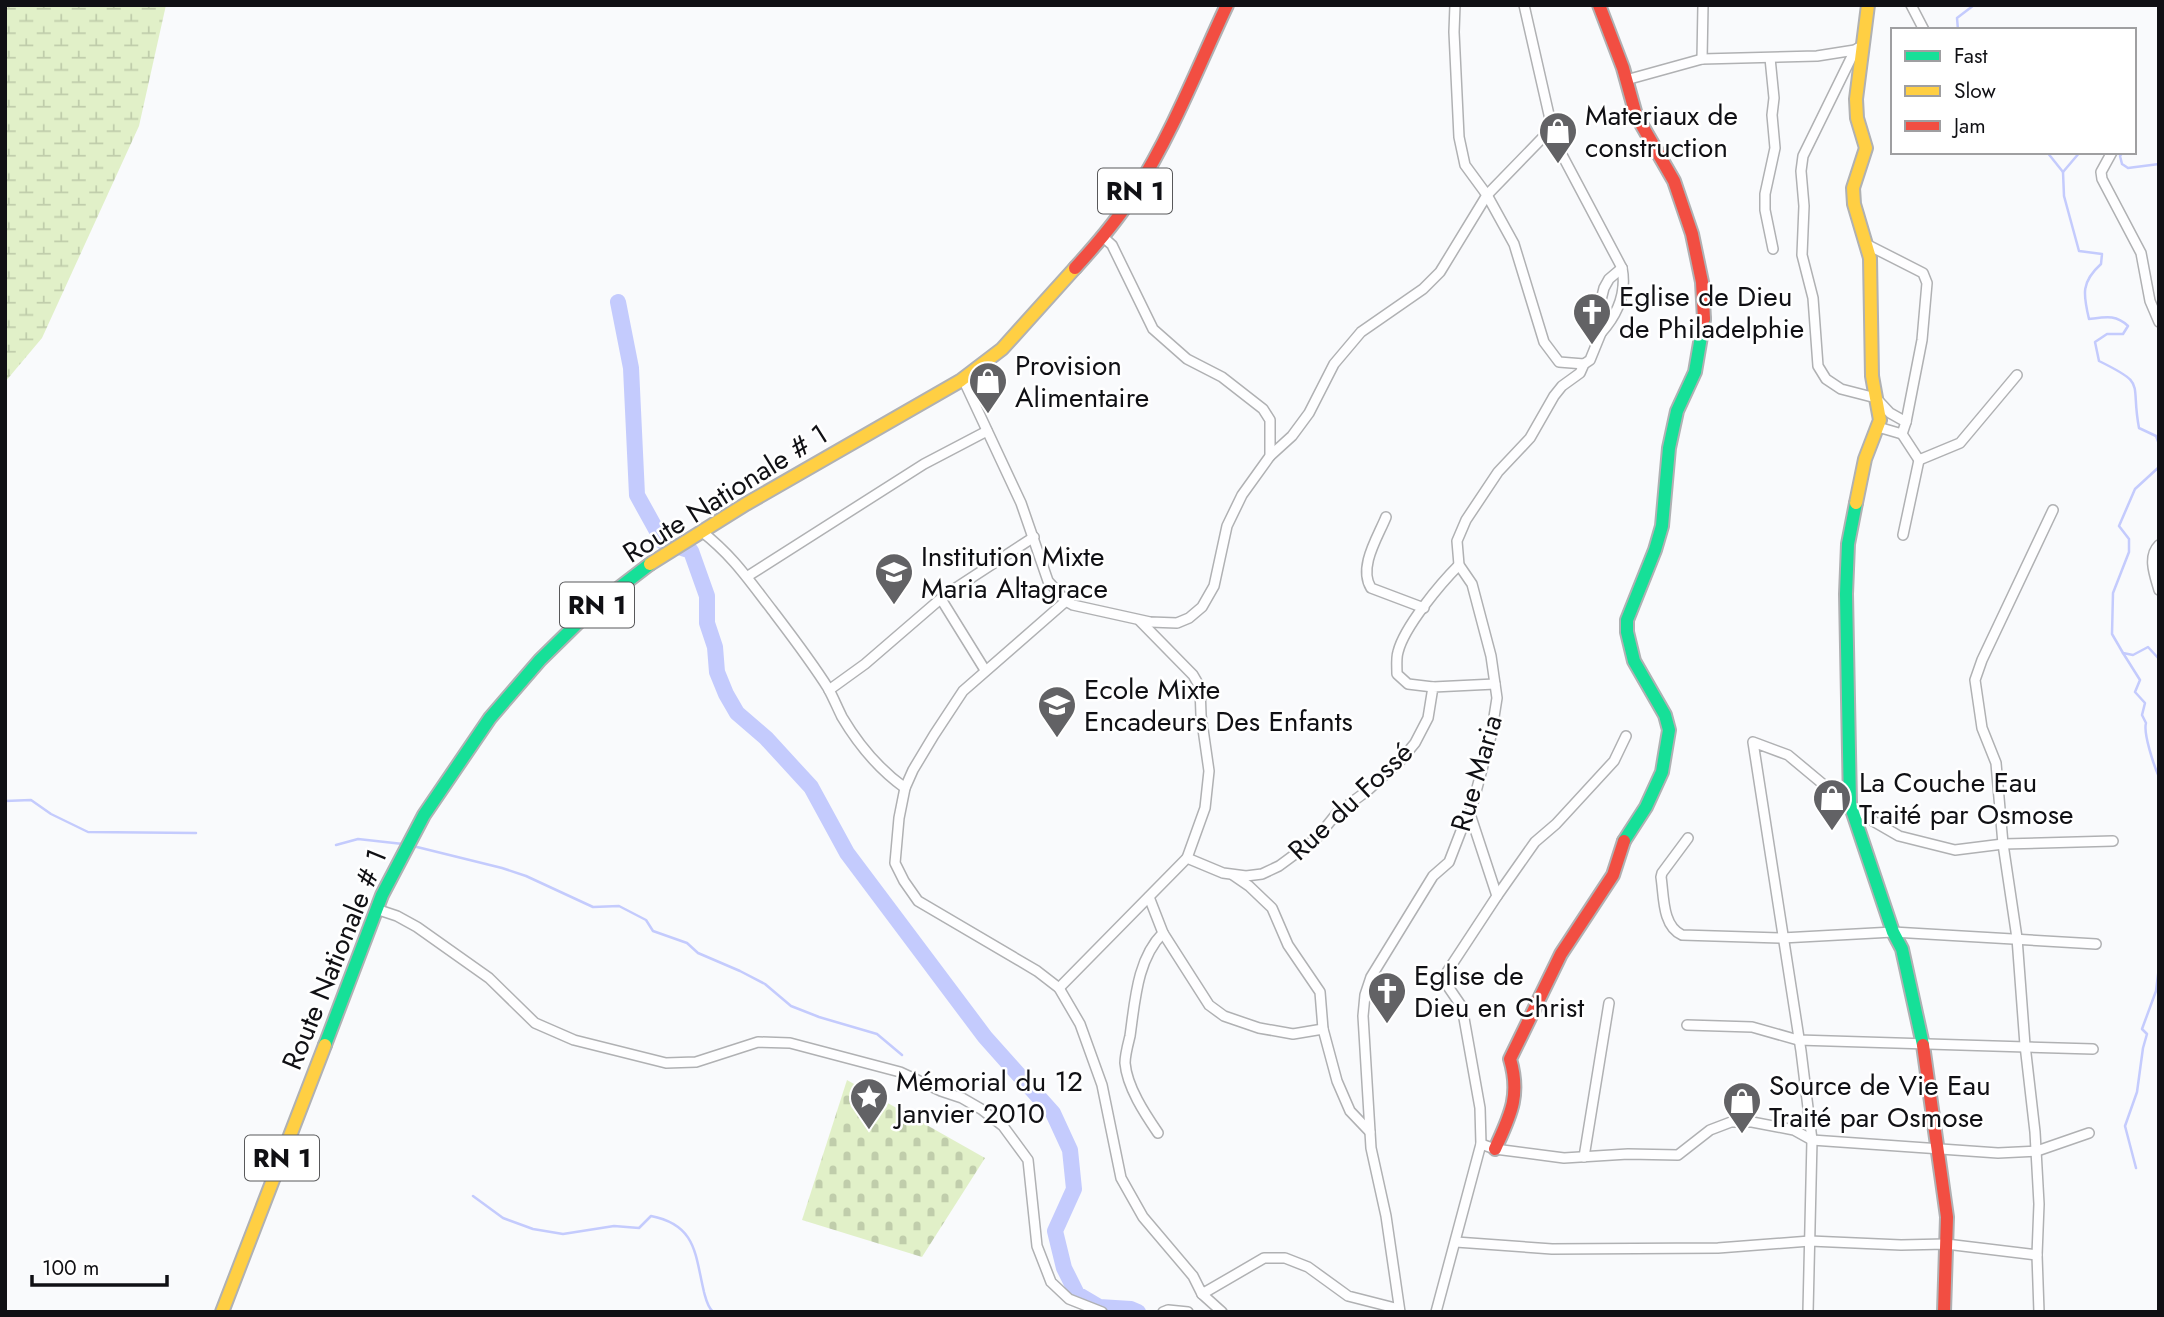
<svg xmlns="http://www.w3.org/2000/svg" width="2164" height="1317" font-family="Jost,sans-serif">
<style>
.wetland{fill:url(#wetland-marsh)}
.cemetery{fill:url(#cemetery-stones)}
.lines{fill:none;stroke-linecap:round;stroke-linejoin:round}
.stream{stroke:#c4cbfd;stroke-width:2.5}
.river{stroke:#c4cbfd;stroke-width:16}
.street-casing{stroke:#b0b1b3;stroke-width:12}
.fast-casing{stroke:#b0b1b3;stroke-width:16}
.slow-casing{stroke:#b0b1b3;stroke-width:16}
.jam-casing{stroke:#b0b1b3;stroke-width:16}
.street{stroke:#fefeff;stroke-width:9}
.fast{stroke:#16e098;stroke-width:12}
.slow{stroke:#ffcf43;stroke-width:12}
.jam{stroke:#f24e42;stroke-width:12}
.labels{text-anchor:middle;stroke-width:5;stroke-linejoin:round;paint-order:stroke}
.shield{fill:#fff;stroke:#58585a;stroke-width:2}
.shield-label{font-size:26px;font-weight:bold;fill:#101014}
.poi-label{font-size:28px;fill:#101014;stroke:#fff;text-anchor:start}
.street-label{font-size:28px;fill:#101014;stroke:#fff}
</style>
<defs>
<pattern id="wetland-marsh" width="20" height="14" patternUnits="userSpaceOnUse" patternTransform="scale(1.75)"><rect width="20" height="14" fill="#e1f0c8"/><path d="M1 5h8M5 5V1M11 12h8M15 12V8" fill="none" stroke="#c0cdab"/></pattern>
<pattern id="cemetery-stones" width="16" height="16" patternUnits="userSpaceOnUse" patternTransform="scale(1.75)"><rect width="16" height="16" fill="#e1f0c8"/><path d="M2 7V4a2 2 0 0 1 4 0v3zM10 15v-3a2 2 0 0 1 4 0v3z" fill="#c0cdab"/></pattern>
</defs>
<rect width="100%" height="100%" fill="#f9fafc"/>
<path class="wetland" d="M 5,5 L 166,5 L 139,126 L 42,338 L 5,382 Z"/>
<path class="cemetery" d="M 847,1080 L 985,1158 L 922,1257 L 802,1220 Z"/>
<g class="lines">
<g class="stream">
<path d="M 1958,30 L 1957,18 L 1974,5"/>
<path d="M 2047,152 L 2063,172 L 2080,152"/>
<path d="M 2123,152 L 2120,156 L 2122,164 L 2128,168 L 2159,164"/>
<path d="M 2063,172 L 2064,196 L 2079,251 L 2102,254 L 2101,264 C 2081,282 2083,294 2089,319 C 2105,317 2116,314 2128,326 L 2123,334 L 2107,334 L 2095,342 L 2099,361 C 2148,385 2130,381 2139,428 L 2156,436 L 2159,444"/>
<path d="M 2159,467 L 2135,489 L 2119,526 L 2129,539 L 2129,552 L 2113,593 L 2112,634 L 2123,653 L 2133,655 L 2148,647 L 2159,659"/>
<path d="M 2123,653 L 2140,680 L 2135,692 L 2145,703 L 2142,715 L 2146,723 C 2143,733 2154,766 2159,777"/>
<path d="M 5,801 L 31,800 L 51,814 L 88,832 L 196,833"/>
<path d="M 336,845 L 358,839 L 403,844"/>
<path d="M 413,846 L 502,868 L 526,876 L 593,907 L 619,906 L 646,920 L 653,931 L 687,943 L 698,953 L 740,971 L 765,984 L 791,1006 L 819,1017 L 877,1034 L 902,1055"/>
<path d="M 2136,1168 L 2125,1126 L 2137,1092 L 2143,1048 L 2147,1034 L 2142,1029 L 2156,991 L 2159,967"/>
<path d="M 473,1196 L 503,1218 L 533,1229 L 563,1234 L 614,1226 L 639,1228 L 651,1216 C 697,1225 695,1255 704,1292 C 706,1299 707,1306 713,1312"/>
</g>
<path class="river" d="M 618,302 L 631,368 L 637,495 L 663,542 L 691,551 L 707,596 L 707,623 L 715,647 L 717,672 L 726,694 L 737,713 L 766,738 L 811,787 L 847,853 L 985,1037 L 1053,1113 L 1070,1150 L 1074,1189 L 1055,1231 L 1064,1268 L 1077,1294 L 1099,1307 L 1131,1309 L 1138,1312"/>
<defs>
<g id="street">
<path d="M 1455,5 L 1454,32 L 1459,137 L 1465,165 L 1487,195 L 1514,244 L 1544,342 L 1559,362 L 1584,364"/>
<path d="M 1524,5 L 1552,128 L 1560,151 L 1622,268 C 1627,293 1617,315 1601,333"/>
<path d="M 1911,5 L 1924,30"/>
<path d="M 1855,50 L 1803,156 L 1801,171 L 1804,206 L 1802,255 L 1813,298 L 1818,366 L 1826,379 L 1841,389 L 1876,398 L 1890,413 L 1906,422 L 1902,434 L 1919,460 L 1960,443 L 2017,375"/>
<path d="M 1770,58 L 1774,98 L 1772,115 L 1775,148 L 1765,194 L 1765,210 L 1773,249"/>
<path d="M 1702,59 L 1703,5"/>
<path d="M 1626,80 L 1702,59 L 1817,56 L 1855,50 L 1858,48"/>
<path d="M 2112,152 L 2101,172 L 2102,179 L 2141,253 L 2150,301 L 2159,322"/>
<path d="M 1866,244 L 1923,273 L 1927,283 L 1922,340 L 1906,422"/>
<path d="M 963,379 L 1021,503 L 1048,581 L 1066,601 L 1073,605 L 1150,622 L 1177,623 L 1189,618 L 1202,607 L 1214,586 L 1227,526 L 1242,495 L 1270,456 L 1270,420 L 1263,409 L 1222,377 L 1187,359 L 1153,329 L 1112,245 L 1103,237"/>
<path d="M 1878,427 L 1902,434"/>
<path d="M 1270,456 L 1292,436 L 1309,413 L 1334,364 L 1361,332 L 1423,289 L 1440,272 L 1487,195 L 1552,128"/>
<path d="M 1386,517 C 1378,537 1358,567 1371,588 L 1424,608"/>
<path d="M 701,531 C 733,556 748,579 772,610 C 791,635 811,661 828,688 C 833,697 837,707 842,717 C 858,744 880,770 905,788"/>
<path d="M 1903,535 L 1919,460"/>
<path d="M 2159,545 C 2147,557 2155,576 2159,590"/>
<path d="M 748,576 L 924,464 L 987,431"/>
<path d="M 941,599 L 985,670"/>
<path d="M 1066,601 L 963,691 L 934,735 L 913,770 L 905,788 L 899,818 L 895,863 L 904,881 L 918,901 L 1037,971 L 1059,988 L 1080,1024 L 1102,1085 L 1121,1178 L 1143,1217 L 1193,1276 L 1202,1294 L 1264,1258 L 1285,1258 L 1308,1267 L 1348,1296 L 1399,1309"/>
<path d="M 1140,621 L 1193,675 L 1200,687 L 1201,715 L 1209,771 L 1205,808 L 1187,858"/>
<path d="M 1433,687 L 1408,684 L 1397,674 C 1397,667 1396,658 1398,652 C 1404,627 1441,583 1459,565"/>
<path d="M 829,690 L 865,664 L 945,595 L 1034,537"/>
<path d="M 1688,838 L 1662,873 L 1661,877 C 1664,896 1662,926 1682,935 L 1782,938 L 1893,932 L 2096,944"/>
<path d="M 1233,875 L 1249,886 L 1272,908 L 1288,945 L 1320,992 L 1323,1029 L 1337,1081 L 1350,1111 L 1370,1132"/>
<path d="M 1497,896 L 1535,842 L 1556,824 L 1614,761 L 1626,736"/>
<path d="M 1149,897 L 1163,933 C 1137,959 1135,1001 1130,1036 C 1128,1044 1125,1055 1125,1063 C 1127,1087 1145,1114 1158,1133"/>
<path d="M 376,909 L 397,916 L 417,927 L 489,978 L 535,1023 L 574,1040 L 666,1063 L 696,1062 L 758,1042 L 790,1043 L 900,1072 L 941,1091 L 962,1098 L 981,1109 L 1003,1126 L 1028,1160 L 1037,1246 L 1051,1282 L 1069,1299 L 1102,1312"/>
<path d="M 1163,933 L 1209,1005 L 1224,1016 L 1259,1028 L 1293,1034 L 1323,1029"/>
<path d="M 1059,988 L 1187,858 L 1223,873 L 1246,876 L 1262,874 L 1279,866 L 1317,838 L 1337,813 L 1367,791 L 1401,760 L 1415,743 L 1428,718 L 1433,687 L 1495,684"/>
<path d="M 1687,1025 L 1752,1027 L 1798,1040 L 2093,1049"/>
<path d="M 1481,1144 L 1495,1149 L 1564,1158 L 1628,1154 L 1678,1155 L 1710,1130 L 1731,1122 L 1752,1122 L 1794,1130 L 1812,1140 L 1998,1153 L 2037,1151 L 2089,1133"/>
<path d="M 1584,1157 L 1609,1003"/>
<path d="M 1456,1242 L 1552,1249 L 1718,1248 L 1810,1241 L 1901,1245 L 1946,1244 L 2037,1255"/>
<path d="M 1202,1294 L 1222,1312"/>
<path d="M 1163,1312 L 1168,1310 L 1188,1312"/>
<path d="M 1400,1312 L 1386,1216 L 1371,1148 L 1363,1016 L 1365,995 L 1371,977 L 1433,876 L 1449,862 L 1461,831 L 1470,814 L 1491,736 L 1497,698 L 1491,656 L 1472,584 L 1459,565 L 1457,541 L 1466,520 L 1498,472 L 1530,438 L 1554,396 L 1562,386 L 1580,373 L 1584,364 L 1590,360 L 1601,333 L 1601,300 L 1604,288 L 1609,279 L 1622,268"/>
<path d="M 1436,1312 L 1481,1144 L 1480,1108 L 1462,1007 L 1449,988 L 1447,972 L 1497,896 L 1470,814"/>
<path d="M 1808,1312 L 1812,1140 L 1801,1051 L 1753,742 L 1788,755 L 1830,790 L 1873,821 L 1899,836 L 1955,850 L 2003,844 L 2113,841"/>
<path d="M 2039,1312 L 2037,1255 L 2039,1204 L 2035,1132 L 2025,1045 L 2017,938 L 2003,844 L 1996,763 L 1982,728 L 1975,680 L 1982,660 L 2053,510"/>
</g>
<g id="fast">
<path d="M 1856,503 L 1848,544 L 1846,594 L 1850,804 L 1893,932 L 1902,949 L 1923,1045"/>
<path d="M 1624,841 L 1646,807 L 1662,772 L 1669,730 L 1665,715 L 1634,661 L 1627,632 L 1627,620 L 1655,550 L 1662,526 L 1669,448 L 1677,411 L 1695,372 L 1704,319"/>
<path d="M 325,1045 L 382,895 L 424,815 L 490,718 L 540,660 L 594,607 L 650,564"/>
</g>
<g id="slow">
<path d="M 1856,503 L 1865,459 L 1880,420 L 1872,376 L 1870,258 L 1854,204 L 1853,188 L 1866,148 L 1857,118 L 1856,99 L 1868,5"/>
<path d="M 650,564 L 746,504 L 960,381 L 1002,349 L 1075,268"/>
<path d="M 222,1312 L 325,1045"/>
</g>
<g id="jam">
<path d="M 1599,5 L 1623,68 L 1636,115 L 1674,181 L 1692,234 L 1702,282 L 1704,319"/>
<path d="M 1075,268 C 1097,244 1118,220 1135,192 C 1172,134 1198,67 1227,5"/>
<path d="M 1923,1045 L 1947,1217 L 1944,1312"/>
<path d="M 1495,1149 C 1510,1116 1521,1096 1510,1059 L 1561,954 L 1613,875 L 1624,841"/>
</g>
</defs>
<use href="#street" class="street-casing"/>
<use href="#fast" class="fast-casing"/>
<use href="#slow" class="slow-casing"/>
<use href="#jam" class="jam-casing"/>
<use href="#street" class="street"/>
<use href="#fast" class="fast"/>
<use href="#slow" class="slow"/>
<use href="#jam" class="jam"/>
</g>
<defs>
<symbol id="shop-pin" viewBox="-11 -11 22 30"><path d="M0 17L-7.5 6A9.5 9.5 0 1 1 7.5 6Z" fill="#626265" stroke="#fff"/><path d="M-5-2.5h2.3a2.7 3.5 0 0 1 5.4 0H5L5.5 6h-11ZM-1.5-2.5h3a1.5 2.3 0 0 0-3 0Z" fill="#fff"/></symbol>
<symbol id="church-pin" viewBox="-11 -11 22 30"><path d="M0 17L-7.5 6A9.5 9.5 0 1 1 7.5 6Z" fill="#626265" stroke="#fff"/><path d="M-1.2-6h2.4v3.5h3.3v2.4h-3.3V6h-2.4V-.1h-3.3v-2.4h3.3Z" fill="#fff"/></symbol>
<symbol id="school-pin" viewBox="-11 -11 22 30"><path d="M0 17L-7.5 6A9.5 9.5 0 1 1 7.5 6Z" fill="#626265" stroke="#fff"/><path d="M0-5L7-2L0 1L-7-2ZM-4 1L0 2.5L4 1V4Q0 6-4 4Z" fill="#fff"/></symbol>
<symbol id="sight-pin" viewBox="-11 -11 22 30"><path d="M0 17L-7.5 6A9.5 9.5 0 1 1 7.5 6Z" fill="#626265" stroke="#fff"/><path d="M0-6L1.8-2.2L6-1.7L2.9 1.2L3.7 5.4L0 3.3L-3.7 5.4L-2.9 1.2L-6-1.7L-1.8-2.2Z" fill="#fff"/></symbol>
</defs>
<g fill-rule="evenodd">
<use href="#shop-pin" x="1536" y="109" width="44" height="60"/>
<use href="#church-pin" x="1570" y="290" width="44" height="60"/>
<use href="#shop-pin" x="966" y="359" width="44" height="60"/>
<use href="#school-pin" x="872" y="550" width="44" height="60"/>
<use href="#school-pin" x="1035" y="683" width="44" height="60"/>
<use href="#shop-pin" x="1810" y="776" width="44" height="60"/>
<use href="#church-pin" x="1365" y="969" width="44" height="60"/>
<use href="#sight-pin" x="847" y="1075" width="44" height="60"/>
<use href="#shop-pin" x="1720" y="1079" width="44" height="60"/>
</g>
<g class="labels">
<g class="shield">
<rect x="1098" y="168.5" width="74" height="45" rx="5"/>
<rect x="560" y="582.5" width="74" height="45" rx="5"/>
<rect x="245" y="1135.5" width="74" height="45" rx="5"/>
</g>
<g class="shield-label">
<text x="1135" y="200">RN 1</text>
<text x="597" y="614">RN 1</text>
<text x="282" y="1167">RN 1</text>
</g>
<g class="poi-label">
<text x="1585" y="125">Materiaux de<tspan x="1585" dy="32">construction</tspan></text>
<text x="1619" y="306">Eglise de Dieu<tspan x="1619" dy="32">de Philadelphie</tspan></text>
<text x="1015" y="375">Provision<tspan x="1015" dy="32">Alimentaire</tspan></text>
<text x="921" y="566">Institution Mixte<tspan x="921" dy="32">Maria Altagrace</tspan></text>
<text x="1084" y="699">Ecole Mixte<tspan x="1084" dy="32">Encadeurs Des Enfants</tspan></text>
<text x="1859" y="792">La Couche Eau<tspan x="1859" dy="32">Traité par Osmose</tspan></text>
<text x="1414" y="985">Eglise de<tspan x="1414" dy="32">Dieu en Christ</tspan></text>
<text x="896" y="1091">Mémorial du 12<tspan x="896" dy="32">Janvier 2010</tspan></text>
<text x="1769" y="1095">Source de Vie Eau<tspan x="1769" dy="32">Traité par Osmose</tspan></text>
</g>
<g class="street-label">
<text transform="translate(725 493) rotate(-32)" y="10">Route Nationale # 1</text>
<text transform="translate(1476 773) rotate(-74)" y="10">Rue Maria</text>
<text transform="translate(1350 801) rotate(-43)" y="10">Rue du Fossé</text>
<text transform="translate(334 959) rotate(-68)" y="10">Route Nationale # 1</text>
</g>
</g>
<rect width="2164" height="1317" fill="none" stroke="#101014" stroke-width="14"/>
<rect x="1891" y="28" width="245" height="126" fill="#ffffff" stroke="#9f9fa1" stroke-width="2"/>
<rect x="1905" y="51" width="35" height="10" fill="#16e098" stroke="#9f9fa1" stroke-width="2"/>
<text x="1954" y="63" font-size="21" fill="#101014">Fast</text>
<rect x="1905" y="86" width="35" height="10" fill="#ffcf43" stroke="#9f9fa1" stroke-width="2"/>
<text x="1954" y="98" font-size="21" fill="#101014">Slow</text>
<rect x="1905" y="121" width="35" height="10" fill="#f24e42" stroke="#9f9fa1" stroke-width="2"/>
<text x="1954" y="133" font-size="21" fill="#101014">Jam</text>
<path d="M32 1275v10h135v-10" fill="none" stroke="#101014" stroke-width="3.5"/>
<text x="42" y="1275" font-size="21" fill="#101014" stroke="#ffffff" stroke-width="5" paint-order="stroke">100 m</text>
</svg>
